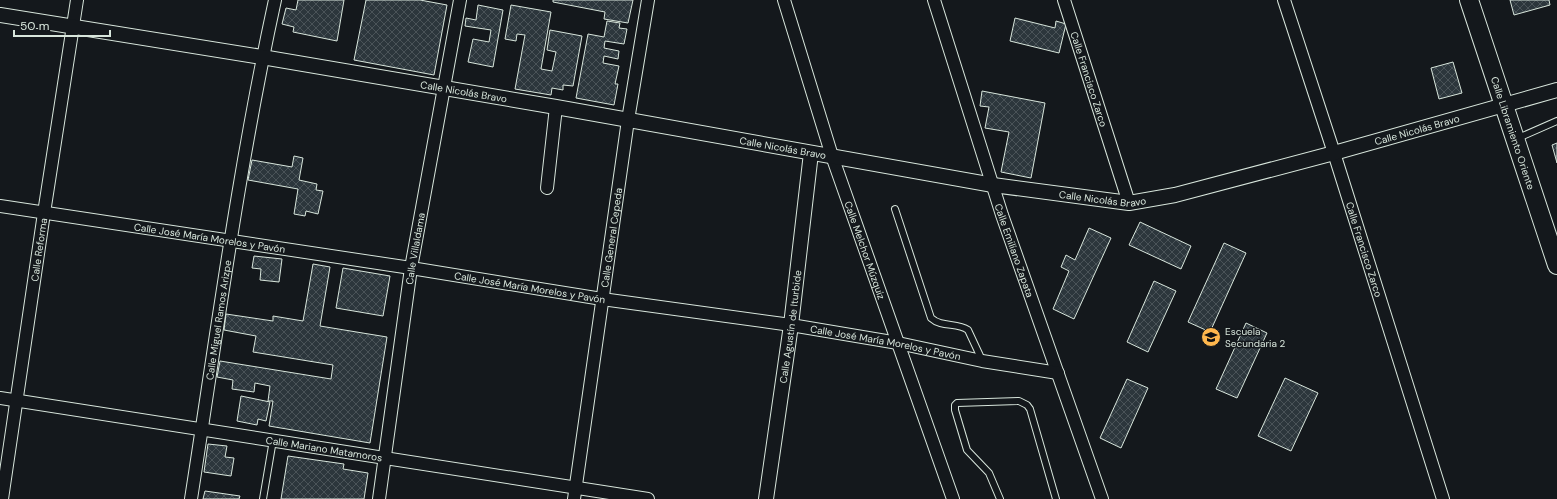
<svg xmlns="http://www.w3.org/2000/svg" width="1557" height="499" font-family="'DM Sans',sans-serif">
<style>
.building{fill:url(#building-cross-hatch);stroke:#d8e6dc}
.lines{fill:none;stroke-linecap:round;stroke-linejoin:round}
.service-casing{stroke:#d8e6dc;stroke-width:8}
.minor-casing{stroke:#d8e6dc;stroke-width:14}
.tertiary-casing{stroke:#d8e6dc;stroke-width:16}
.primary-casing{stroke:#d8e6dc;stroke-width:20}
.service{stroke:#14181c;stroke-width:6}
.minor{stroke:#14181c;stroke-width:12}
.tertiary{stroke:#14181c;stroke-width:14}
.primary{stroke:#14181c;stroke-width:18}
.labels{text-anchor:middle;stroke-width:3;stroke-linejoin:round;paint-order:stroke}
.street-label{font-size:10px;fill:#d8e6dc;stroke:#14181c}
.poi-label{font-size:10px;fill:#d8e6dc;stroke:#14181c;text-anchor:start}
</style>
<defs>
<pattern id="building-cross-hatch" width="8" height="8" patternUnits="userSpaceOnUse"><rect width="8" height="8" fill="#2c363c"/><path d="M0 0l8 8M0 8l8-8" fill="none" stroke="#4a5358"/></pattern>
</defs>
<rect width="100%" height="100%" fill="#14181c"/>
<g class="building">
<path d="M 298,0 L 344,0 L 337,41 L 293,32 L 294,27 L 282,24 L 286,8 L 296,10 Z"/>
<path d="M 366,0 L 420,0 L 447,5 L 434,75 L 354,60 Z"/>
<path d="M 553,0 L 633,0 L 628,23 L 604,19 L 605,12 L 553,2 Z"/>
<path d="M 1510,0 L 1549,0 L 1550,5 L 1514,15 Z"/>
<path d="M 478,5 L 503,10 L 493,67 L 468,62 L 473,39 L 489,42 L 491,30 L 465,26 L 466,18 L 476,20 Z"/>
<path d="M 511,5 L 551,12 L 541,69 L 552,71 L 556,52 L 547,50 L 550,30 L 582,36 L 573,86 L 563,85 L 563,90 L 552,88 L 551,95 L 515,89 L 525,35 L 517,34 L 516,41 L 505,39 Z"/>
<path d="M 1015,18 L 1055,28 L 1056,21 L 1066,24 L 1059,53 L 1010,41 Z"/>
<path d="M 607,21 L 620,23 L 619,28 L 627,29 L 624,44 L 605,41 L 604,48 L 619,51 L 618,59 L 604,56 L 603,63 L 619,66 L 615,84 L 618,84 L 614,105 L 576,98 L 588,34 L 604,37 Z"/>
<path d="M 1453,62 L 1462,93 L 1439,99 L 1431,68 Z"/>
<path d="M 982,91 L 1045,103 L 1031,178 L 1001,172 L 1009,132 L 985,128 L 989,107 L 980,106 Z"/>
<path d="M 1557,143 L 1557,163 L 1552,145 Z"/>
<path d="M 294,156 L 303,158 L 299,180 L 317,184 L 316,190 L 323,191 L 318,214 L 306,211 L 305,216 L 294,214 L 298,189 L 248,180 L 252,160 L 292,167 Z"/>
<path d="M 1140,222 L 1191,246 L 1181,269 L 1129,245 Z"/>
<path d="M 1089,228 L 1111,238 L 1074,319 L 1053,309 L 1069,271 L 1061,267 L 1066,255 L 1075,260 Z"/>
<path d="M 1224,243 L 1246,253 L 1210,332 L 1188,322 Z"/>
<path d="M 254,256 L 282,259 L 279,282 L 260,280 L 261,269 L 252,268 Z"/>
<path d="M 313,264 L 330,267 L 320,326 L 387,337 L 370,443 L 269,426 L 273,401 L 268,401 L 270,386 L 255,383 L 254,392 L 232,389 L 233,380 L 217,377 L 220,361 L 331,379 L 333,365 L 253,352 L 256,336 L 224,330 L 226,314 L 273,321 L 273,316 L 303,321 Z"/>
<path d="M 343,268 L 390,276 L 383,316 L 336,308 Z"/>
<path d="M 1154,281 L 1176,291 L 1148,352 L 1127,342 Z"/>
<path d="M 1246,323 L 1267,333 L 1237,398 L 1216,389 Z"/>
<path d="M 1285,378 L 1318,393 L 1291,451 L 1258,436 Z"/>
<path d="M 1127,379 L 1148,388 L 1121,448 L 1100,438 Z"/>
<path d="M 241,396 L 270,402 L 266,421 L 258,419 L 257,425 L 237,421 Z"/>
<path d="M 208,444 L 227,446 L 225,457 L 234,458 L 231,476 L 204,472 Z"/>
<path d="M 288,456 L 344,464 L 343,469 L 368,473 L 364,499 L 281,499 Z"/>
<path d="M 205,491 L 240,496 L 239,499 L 203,499 Z"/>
</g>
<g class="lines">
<defs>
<g id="service">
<path d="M 1516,139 L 1557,121"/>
<path d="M 895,209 L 931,318 C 942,328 957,322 968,330 L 982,360"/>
<path d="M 263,499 L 273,440"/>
<path d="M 1000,499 L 989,473 L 967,450 L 955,410 L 955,405 L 957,403 L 1019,401 L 1027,405 L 1030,409 L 1056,499"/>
</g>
<g id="minor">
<path id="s1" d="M 784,0 L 832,156 L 953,499"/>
<path id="s2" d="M 934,0 L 1002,215 L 1102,499"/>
<path id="s3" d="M 1064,0 L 1129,203"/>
<path id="s4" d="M 1284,0 L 1334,153 L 1443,499"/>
<path d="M 547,188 L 556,107"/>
<path id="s5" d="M 0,206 L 411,268 L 602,299 L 791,325 L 898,343 L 982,361 L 1058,373"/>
<path id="s6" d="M 0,398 L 648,499"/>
<path id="s7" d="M 2,499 L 44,213 L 77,0"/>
<path id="s8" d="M 191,499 C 217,332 239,165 275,0"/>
<path id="s9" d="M 379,499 L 411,268 L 460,0"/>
<path id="s10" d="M 574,499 L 628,120 L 648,0"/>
</g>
<g id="tertiary">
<path id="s11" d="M 0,15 L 262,57 L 556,107 L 993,185 L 1129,203 L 1175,195 L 1334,153 L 1557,90"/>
<path id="s12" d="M 766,499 L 791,325 L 811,153"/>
</g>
<g id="primary">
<path id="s13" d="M 1469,0 L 1557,265"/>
</g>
</defs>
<use href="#service" class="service-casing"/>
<use href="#minor" class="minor-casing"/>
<use href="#tertiary" class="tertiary-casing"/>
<use href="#primary" class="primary-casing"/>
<use href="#service" class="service"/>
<use href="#minor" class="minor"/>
<use href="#tertiary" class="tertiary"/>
<use href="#primary" class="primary"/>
</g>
<defs>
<symbol id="school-disc" viewBox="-11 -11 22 22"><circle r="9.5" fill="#ffb74d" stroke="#14181c"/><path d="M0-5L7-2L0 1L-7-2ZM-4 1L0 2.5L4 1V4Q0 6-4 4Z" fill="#111"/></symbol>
</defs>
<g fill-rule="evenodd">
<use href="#school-disc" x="1200" y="326" width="22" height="22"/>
</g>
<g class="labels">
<g class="street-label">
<text dy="4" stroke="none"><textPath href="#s3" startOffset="83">Calle Francisco Zarco</textPath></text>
<text dy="4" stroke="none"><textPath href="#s11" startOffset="470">Calle Nicolás Bravo</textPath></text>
<text dy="4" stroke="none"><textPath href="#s11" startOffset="1442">Calle Nicolás Bravo</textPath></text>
<text dy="4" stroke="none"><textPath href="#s13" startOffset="140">Calle Libramiento Oriente</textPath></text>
<text dy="4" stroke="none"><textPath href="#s11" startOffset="794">Calle Nicolás Bravo</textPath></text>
<text dy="4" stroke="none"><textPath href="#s11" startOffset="1118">Calle Nicolás Bravo</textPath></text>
<text dy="4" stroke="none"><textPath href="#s10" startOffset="264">Calle General Cepeda</textPath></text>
<text dy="4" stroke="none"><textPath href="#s5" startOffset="212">Calle José María Morelos y Pavón</textPath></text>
<text dy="4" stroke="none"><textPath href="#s7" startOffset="252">Calle Reforma</textPath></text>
<text dy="4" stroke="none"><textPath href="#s9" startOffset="253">Calle Villaldama</textPath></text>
<text dy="4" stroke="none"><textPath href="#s4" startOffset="262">Calle Francisco Zarco</textPath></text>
<text dy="4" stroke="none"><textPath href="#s2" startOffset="263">Calle Emiliano Zapata</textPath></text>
<text dy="4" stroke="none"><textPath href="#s1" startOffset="263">Calle Melchor Múzquiz</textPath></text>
<text dy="4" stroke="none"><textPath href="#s5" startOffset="536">Calle José María Morelos y Pavón</textPath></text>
<text dy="4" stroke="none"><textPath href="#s8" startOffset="181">Calle Miguel Ramos Arizpe</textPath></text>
<text dy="4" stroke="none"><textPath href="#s12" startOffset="174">Calle Agustín de Iturbide</textPath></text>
<text dy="4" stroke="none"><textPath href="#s5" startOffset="896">Calle José María Morelos y Pavón</textPath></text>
<text dy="4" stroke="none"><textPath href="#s6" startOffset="328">Calle Mariano Matamoros</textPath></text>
</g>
<g class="poi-label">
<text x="1225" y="335">Escuela<tspan x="1225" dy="12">Secundaria 2</tspan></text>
</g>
</g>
<path d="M14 30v6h96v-6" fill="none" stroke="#d8e6dc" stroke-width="2"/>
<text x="20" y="30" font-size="12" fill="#d8e6dc" stroke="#14181c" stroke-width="3" paint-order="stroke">50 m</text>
</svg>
